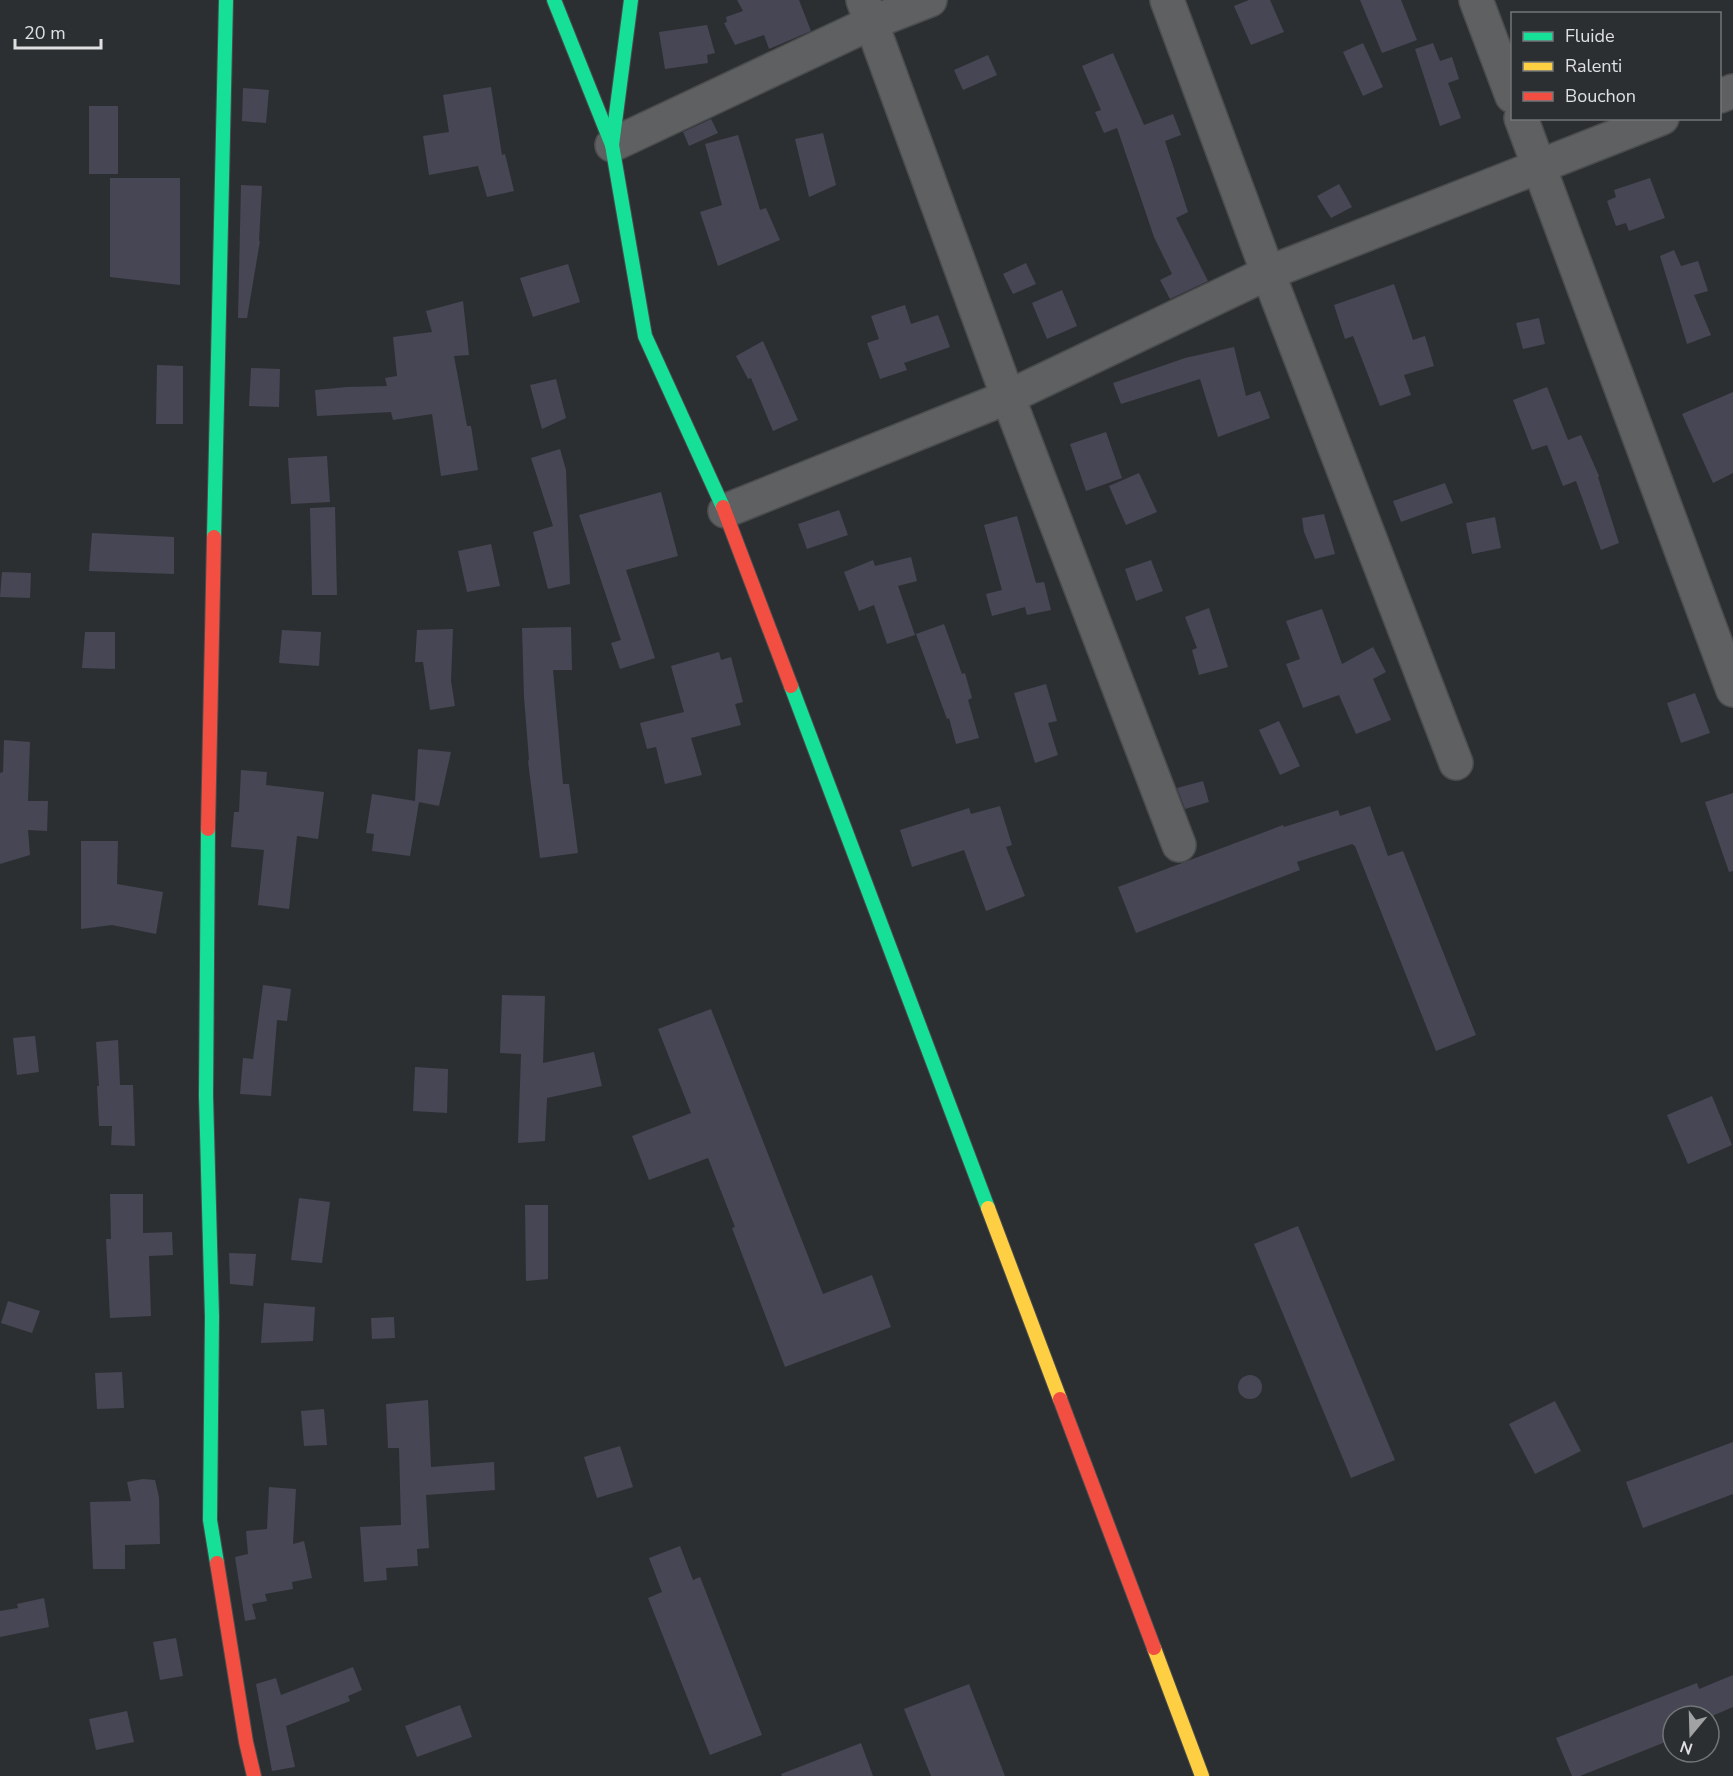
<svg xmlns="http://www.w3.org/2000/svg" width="1733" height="1776" font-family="'Nunito Sans',sans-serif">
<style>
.building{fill:#464655}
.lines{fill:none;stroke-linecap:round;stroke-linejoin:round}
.street-casing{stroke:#4a4c4d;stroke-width:36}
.fast-casing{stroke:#4a4c4d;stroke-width:16}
.slow-casing{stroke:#4a4c4d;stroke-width:16}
.jam-casing{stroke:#4a4c4d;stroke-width:16}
.street{stroke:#5e6061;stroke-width:33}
.fast{stroke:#16e098;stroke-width:14}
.slow{stroke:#ffcf43;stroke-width:14}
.jam{stroke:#f24e42;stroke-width:14}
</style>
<rect width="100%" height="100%" fill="#2c2f31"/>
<g class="building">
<path d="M 737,0 L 799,0 L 811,31 L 769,49 L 764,35 L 735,45 L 724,23 L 727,22 L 726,17 L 743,11 Z"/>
<path d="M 1249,0 L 1270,0 L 1284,32 L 1251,45 L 1234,6 Z"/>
<path d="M 1360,0 L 1401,0 L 1417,40 L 1382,53 Z"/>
<path d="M 707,25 L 715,53 L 707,55 L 708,63 L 665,69 L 659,32 Z"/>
<path d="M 1363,43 L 1383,87 L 1363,96 L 1343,52 Z"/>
<path d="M 1433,43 L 1440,61 L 1452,57 L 1459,79 L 1448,83 L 1461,118 L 1440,126 L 1415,49 Z"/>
<path d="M 1113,53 L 1144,125 L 1173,114 L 1181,135 L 1165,141 L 1188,212 L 1176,218 L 1208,281 L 1170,299 L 1160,280 L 1172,274 L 1154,237 L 1117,128 L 1104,133 L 1095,112 L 1101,110 L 1082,66 Z"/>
<path d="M 988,55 L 997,75 L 963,90 L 954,70 Z"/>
<path d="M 491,87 L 502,155 L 505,154 L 514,191 L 487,197 L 478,166 L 429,175 L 423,136 L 449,132 L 443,95 Z"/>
<path d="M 243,88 L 269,90 L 266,123 L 242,121 Z"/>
<rect x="89" y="106" width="29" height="68"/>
<path d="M 711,119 L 718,133 L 689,146 L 683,132 Z"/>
<path d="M 823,133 L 836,185 L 809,197 L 795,139 Z"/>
<path d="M 738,135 L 760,210 L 766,208 L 780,240 L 718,266 L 700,212 L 722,205 L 705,144 Z"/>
<path d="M 110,178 L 180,178 L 180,285 L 110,277 Z"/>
<path d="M 1650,178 L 1665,218 L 1629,231 L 1626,223 L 1616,226 L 1607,201 L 1616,197 L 1614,190 Z"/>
<path d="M 1339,184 L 1352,207 L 1331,218 L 1317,196 Z"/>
<path d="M 241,185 L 262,186 L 259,241 L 260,241 L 247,318 L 238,318 Z"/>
<path d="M 1674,250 L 1681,266 L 1698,261 L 1708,291 L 1694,295 L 1711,335 L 1687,344 L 1660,256 Z"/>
<path d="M 1026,263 L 1036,284 L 1013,294 L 1003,274 Z"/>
<path d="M 568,264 L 580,302 L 533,317 L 520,278 Z"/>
<path d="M 1394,284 L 1413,340 L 1425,336 L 1434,366 L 1404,375 L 1411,395 L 1380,406 L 1353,336 L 1345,339 L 1334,305 Z"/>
<path d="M 1062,290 L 1077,326 L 1047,339 L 1032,303 Z"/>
<path d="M 463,301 L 469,355 L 454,356 L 467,426 L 471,426 L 478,470 L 441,476 L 432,414 L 393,420 L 391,412 L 317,416 L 315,390 L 347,387 L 387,386 L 385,378 L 397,376 L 393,337 L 432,332 L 426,311 Z"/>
<path d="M 905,305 L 911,324 L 938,315 L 950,347 L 904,363 L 907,370 L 880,379 L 867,343 L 879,339 L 871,316 Z"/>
<path d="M 1539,318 L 1545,344 L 1523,349 L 1516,323 Z"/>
<path d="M 763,341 L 798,420 L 773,431 L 751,378 L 748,379 L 736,356 Z"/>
<path d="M 1234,347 L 1246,396 L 1260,391 L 1270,418 L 1218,437 L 1200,379 L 1121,404 L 1113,383 L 1185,358 Z"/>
<path d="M 157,365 L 183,366 L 183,424 L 156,424 Z"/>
<path d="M 251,368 L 280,369 L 279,407 L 249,406 Z"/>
<path d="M 556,379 L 566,418 L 542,429 L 530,385 Z"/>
<path d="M 1547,387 L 1568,440 L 1581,435 L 1599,476 L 1598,477 L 1619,543 L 1601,550 L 1576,481 L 1563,486 L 1547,445 L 1532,450 L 1513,400 Z"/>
<path d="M 1733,392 L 1733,473 L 1713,483 L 1682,414 Z"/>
<path d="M 1106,432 L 1122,478 L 1086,491 L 1070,444 Z"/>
<path d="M 560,449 L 566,470 L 570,584 L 548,589 L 533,532 L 553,526 L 531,458 Z"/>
<path d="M 327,456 L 330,502 L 291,504 L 288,458 Z"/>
<path d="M 1139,473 L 1157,512 L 1126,525 L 1109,486 Z"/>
<path d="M 1445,483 L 1453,503 L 1401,522 L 1393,501 Z"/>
<path d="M 661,492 L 678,556 L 626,570 L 655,658 L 620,669 L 611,643 L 621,640 L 579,515 Z"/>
<path d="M 335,507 L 337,595 L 312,595 L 310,508 Z"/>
<path d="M 839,510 L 848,535 L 807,549 L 798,524 Z"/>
<path d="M 1324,514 L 1335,554 L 1315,559 L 1304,532 L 1302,518 Z"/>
<path d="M 1017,516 L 1036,583 L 1044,582 L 1051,610 L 1027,615 L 1025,607 L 992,616 L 986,594 L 1002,590 L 984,525 Z"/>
<path d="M 1495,517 L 1501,548 L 1472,554 L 1466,523 Z"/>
<path d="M 92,533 L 174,537 L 174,574 L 89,571 Z"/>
<path d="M 491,544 L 500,586 L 467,592 L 458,551 Z"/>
<path d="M 911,557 L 917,581 L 898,586 L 915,635 L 887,644 L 874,605 L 859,611 L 844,572 L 873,560 L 875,566 Z"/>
<path d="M 1151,560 L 1163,591 L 1136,601 L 1125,569 Z"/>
<path d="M 2,572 L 31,573 L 30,598 L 0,597 Z"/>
<path d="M 1209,608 L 1228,667 L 1199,675 L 1192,650 L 1197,648 L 1185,617 Z"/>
<path d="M 1322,609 L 1342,664 L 1373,647 L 1386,672 L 1373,679 L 1391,720 L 1356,734 L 1339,695 L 1303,708 L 1286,664 L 1300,659 L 1286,621 Z"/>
<path d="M 944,624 L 962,674 L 965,673 L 972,698 L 968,700 L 979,738 L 956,744 L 949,718 L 947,719 L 916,634 Z"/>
<path d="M 571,627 L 572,670 L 553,670 L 563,784 L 569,784 L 578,853 L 540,858 L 528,761 L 529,760 L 524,697 L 522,628 Z"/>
<path d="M 453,629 L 451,681 L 455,706 L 430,710 L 423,662 L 415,662 L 417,630 Z"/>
<path d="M 282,630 L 321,632 L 319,666 L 279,663 Z"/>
<path d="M 85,632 L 115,632 L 115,669 L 82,668 Z"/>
<path d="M 719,652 L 721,660 L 731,657 L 743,702 L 735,704 L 741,725 L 691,738 L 702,775 L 665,784 L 656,747 L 647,749 L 640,723 L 684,712 L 671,666 Z"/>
<path d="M 1046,684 L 1057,721 L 1048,723 L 1058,755 L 1035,763 L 1014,693 Z"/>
<path d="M 1695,693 L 1710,733 L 1681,743 L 1667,703 Z"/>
<path d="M 1279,721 L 1300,766 L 1280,775 L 1259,730 Z"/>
<path d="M 4,740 L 30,742 L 28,801 L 48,801 L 47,831 L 28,830 L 30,855 L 0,864 L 0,773 L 3,772 Z"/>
<path d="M 418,749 L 451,752 L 439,806 L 419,802 L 410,856 L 372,851 L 374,834 L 366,833 L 372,794 L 415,801 Z"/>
<path d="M 241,770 L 267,772 L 266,785 L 324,792 L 318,839 L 297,836 L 289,909 L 258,905 L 264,850 L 231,847 L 234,812 L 239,812 Z"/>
<path d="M 1203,781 L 1209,802 L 1185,809 L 1177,788 Z"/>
<path d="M 1733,793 L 1733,871 L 1729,872 L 1705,802 Z"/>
<path d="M 1000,806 L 1012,845 L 1006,847 L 1025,896 L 986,911 L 964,850 L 912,867 L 900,830 L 969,808 L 971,814 Z"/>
<path d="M 1370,806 L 1388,856 L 1403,851 L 1476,1035 L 1436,1051 L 1355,846 L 1352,844 L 1297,862 L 1300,870 L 1136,933 L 1118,887 L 1283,825 L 1284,827 L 1338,810 L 1340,816 Z"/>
<path d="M 81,841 L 118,841 L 117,884 L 163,892 L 156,934 L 112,925 L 81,929 Z"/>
<path d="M 263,985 L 291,989 L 287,1021 L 277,1020 L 271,1096 L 240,1094 L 243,1058 L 253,1059 Z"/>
<path d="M 502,995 L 545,996 L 543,1063 L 594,1052 L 602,1086 L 547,1098 L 545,1141 L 518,1143 L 521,1054 L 500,1053 Z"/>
<path d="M 711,1009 L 823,1294 L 872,1275 L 891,1327 L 785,1367 L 732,1228 L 735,1227 L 708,1158 L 649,1180 L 632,1136 L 691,1113 L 658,1029 Z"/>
<path d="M 35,1036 L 39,1072 L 17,1075 L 13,1038 Z"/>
<path d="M 118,1040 L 120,1085 L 133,1085 L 135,1146 L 111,1145 L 112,1126 L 99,1126 L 97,1086 L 99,1086 L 96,1042 Z"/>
<path d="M 415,1067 L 448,1069 L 447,1113 L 413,1111 Z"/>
<path d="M 1712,1096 L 1732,1145 L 1688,1164 L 1667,1115 Z"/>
<path d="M 110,1194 L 143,1194 L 143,1233 L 172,1232 L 173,1255 L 149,1256 L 151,1316 L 110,1318 L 106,1239 L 111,1239 Z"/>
<path d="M 299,1198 L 330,1202 L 322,1263 L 291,1260 Z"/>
<path d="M 525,1205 L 548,1205 L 548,1279 L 526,1281 Z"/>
<path d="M 1298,1226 L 1395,1460 L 1351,1478 L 1254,1244 Z"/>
<path d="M 229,1253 L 256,1254 L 253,1286 L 230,1284 Z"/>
<path d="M 8,1301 L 40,1311 L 32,1333 L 1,1323 Z"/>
<path d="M 264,1303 L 315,1307 L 313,1341 L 261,1343 Z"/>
<path d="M 394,1317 L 395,1338 L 372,1339 L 371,1318 Z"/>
<path d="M 122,1372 L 124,1408 L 97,1409 L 95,1373 Z"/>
<circle cx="1250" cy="1387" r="12"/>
<path d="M 428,1400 L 431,1467 L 494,1462 L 495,1490 L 426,1495 L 429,1548 L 417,1549 L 418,1566 L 386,1568 L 387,1580 L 364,1582 L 360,1527 L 401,1525 L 399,1448 L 388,1448 L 386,1404 Z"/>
<path d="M 1555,1401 L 1581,1451 L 1535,1474 L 1509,1424 Z"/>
<path d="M 324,1409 L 327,1445 L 304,1446 L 301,1411 Z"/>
<path d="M 1733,1442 L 1733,1494 L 1643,1528 L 1626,1482 Z"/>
<path d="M 620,1446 L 633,1487 L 597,1498 L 584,1457 Z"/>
<path d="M 143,1479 L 155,1480 L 159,1497 L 160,1544 L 125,1545 L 125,1569 L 93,1569 L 90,1502 L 131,1501 L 127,1482 Z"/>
<path d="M 269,1487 L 296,1489 L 293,1544 L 304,1541 L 312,1578 L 292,1582 L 293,1589 L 265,1594 L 267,1601 L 252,1604 L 256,1619 L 245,1621 L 235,1557 L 248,1554 L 246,1531 L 267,1529 Z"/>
<path d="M 680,1546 L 693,1580 L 700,1577 L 762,1735 L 710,1755 L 648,1598 L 662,1592 L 649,1558 Z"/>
<path d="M 44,1598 L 49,1627 L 0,1637 L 0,1611 L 18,1608 L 17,1604 Z"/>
<path d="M 176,1638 L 183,1676 L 160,1680 L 153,1642 Z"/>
<path d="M 353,1667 L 362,1690 L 348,1696 L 350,1701 L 286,1726 L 295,1767 L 272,1771 L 256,1684 L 276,1678 L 281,1695 Z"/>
<path d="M 1733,1675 L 1733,1707 L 1710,1717 L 1713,1724 L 1709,1725 L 1709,1716 L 1673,1716 L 1673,1739 L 1580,1776 L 1572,1776 L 1556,1738 L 1697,1683 L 1699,1689 Z"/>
<path d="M 969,1684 L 1005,1776 L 931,1776 L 904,1709 Z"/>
<path d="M 460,1705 L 472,1737 L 417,1757 L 405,1726 Z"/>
<path d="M 127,1711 L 134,1742 L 96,1750 L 89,1719 Z"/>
<path d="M 861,1743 L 873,1776 L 782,1776 L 781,1774 Z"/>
</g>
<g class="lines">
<defs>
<g id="street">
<path d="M 863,0 L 1008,397 L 1179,845"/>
<path d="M 1167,0 L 1268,273 L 1456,763"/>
<path d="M 1476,0 L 1512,96"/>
<path d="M 1720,96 L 1733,91"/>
<path d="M 1521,118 L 1733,690"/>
<path d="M 612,145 L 871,23 L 930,0"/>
<path d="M 725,511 L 1008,397 L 1268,273 L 1662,118"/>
</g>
<g id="fast">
<path d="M 554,0 L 612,145 L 645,336 L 723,507"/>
<path d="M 612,145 L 631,0"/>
<path d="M 214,537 L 226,0"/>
<path d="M 791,686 L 988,1208"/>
<path d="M 208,829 L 206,1096 L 212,1317 L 210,1520 L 217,1563"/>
</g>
<g id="slow">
<path d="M 988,1208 L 1060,1399"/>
<path d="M 1154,1648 L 1202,1776"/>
</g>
<g id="jam">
<path d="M 723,507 L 791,686"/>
<path d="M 208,829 L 214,537"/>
<path d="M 1060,1399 L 1154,1648"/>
<path d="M 217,1563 L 246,1742 L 254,1776"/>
</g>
</defs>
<use href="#street" class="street-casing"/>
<use href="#fast" class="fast-casing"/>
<use href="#slow" class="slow-casing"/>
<use href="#jam" class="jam-casing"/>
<use href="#street" class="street"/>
<use href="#fast" class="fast"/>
<use href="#slow" class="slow"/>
<use href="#jam" class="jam"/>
</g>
<rect x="1511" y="12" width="210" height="108" fill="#2b2f32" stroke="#737678" stroke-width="1.5"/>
<rect x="1523" y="32" width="30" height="9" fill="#16e098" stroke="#737678" stroke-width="1.5"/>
<text x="1565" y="42" font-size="18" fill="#dee0e2">Fluide</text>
<rect x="1523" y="62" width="30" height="9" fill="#ffcf43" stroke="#737678" stroke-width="1.5"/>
<text x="1565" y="72" font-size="18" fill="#dee0e2">Ralenti</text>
<rect x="1523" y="92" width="30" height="9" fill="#f24e42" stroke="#737678" stroke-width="1.5"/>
<text x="1565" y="102" font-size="18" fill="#dee0e2">Bouchon</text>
<g transform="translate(1691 1734) rotate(199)"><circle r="28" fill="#2b2f32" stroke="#737678" stroke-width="1.5"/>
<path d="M0-4.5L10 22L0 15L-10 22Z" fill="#a0a2a4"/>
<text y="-9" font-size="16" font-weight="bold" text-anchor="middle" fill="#dee0e2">N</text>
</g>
<path d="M15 39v9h86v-9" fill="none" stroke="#dee0e2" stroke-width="3"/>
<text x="24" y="39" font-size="18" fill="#dee0e2" stroke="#2b2f32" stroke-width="4.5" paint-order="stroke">20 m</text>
</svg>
